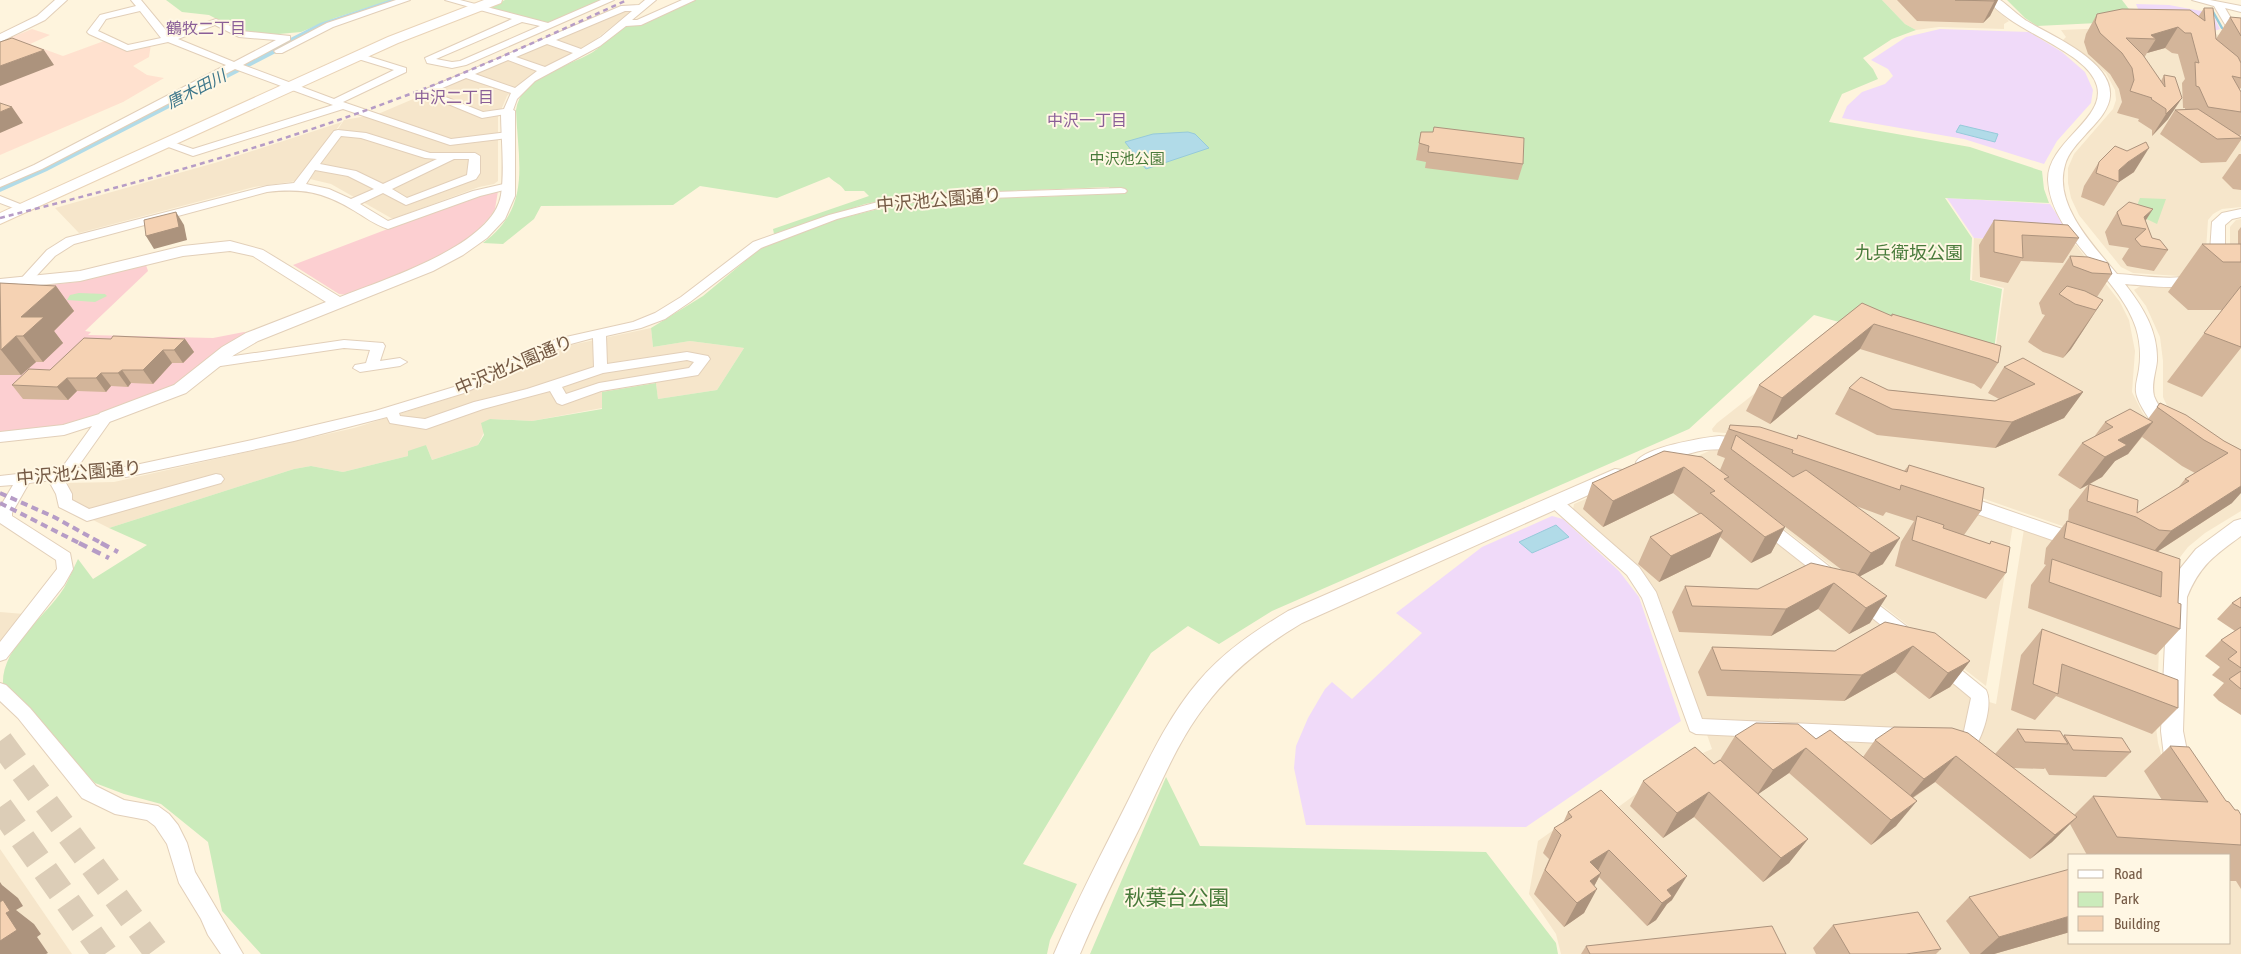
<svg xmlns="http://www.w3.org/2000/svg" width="2241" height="954" font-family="'Asap Condensed','Noto Sans JP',sans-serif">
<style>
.residential{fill:#f6e6cb;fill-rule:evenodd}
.commercial{fill:#ffe1cf}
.education{fill:#f0daf9}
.medical{fill:#fccfd1}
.green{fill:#cbebbb}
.water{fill:#b1dbe8;stroke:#96cada}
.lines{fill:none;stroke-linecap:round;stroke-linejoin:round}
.stream{stroke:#96cada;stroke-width:2.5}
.canal{fill:#b1dbe8;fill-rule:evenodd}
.secondary-tunnel{stroke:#dccdb7;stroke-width:26;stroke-dasharray:26 13;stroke-linecap:butt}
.minor-casing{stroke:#e2cfb9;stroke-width:2}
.tertiary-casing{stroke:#e2cfb9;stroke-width:2}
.secondary-casing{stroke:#e9d3b8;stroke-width:2}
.minor{fill:#fff;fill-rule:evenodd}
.tertiary{fill:#fff;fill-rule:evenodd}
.secondary{fill:#fff;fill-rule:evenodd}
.rail-far2{stroke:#b69cc6;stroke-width:2.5;stroke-dasharray:5 4;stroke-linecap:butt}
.rail-far1{stroke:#b69cc6;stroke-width:4;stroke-dasharray:7 4.5;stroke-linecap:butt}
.rail{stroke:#b69cc6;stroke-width:4.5;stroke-dasharray:9 6;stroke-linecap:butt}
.wall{fill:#d3b59a;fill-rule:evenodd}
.shaded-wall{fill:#ac937d}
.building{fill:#f5d2b3;stroke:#ac937d}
.labels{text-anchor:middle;stroke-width:4;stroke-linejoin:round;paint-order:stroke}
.far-park-label{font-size:15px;fill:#497b3b;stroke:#fff7e4}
.far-neighbourhood-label{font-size:16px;fill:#8a5f98;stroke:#fff7e4}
.far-water-label{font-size:16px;font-style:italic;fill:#3d768a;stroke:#fff7e4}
.street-label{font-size:18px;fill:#745944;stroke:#fff7e4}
.park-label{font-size:18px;fill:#497b3b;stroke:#fff7e4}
.near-park-label{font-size:21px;fill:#497b3b;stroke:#fff7e4}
</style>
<rect width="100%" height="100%" fill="#fef4dd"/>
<g class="residential">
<path d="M 1882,0 L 1985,0 L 2009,21 L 2004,24 L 2004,29 L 1939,27 L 1916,30 L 1905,24 Z"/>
<path d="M 622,10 L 631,11 L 585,48 L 536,72 L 517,86 L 507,96 L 498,117 L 498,181 L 494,184 L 479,187 L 395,218 L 391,218 L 331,184 L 310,179 L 343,130 L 338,129 L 344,120 L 378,114 Z"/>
<path d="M 2158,26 L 2221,35 L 2225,106 L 2241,135 L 2241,207 L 2222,209 L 2213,214 L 2208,220 L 2205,265 L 2190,274 L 2179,276 L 2133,273 L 2121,267 L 2079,215 L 2071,198 L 2068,183 L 2068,168 L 2074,154 L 2113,109 L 2116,100 L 2115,90 L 2106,73 L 2086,56 L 2062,41 L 2066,37 L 2061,30 Z"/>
<path d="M 342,122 L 297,181 L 254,187 L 79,233 L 55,208 L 218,162 Z"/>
<path d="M 2241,219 L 2241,469 L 2169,410 L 2163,397 L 2163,361 L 2160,337 L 2146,306 L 2134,290 L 2142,285 L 2230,268 L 2230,227 L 2236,220 Z"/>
<path d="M 1974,238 L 2076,245 L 2120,302 L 2129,320 L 2135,351 L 2132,392 L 2142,412 L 2149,421 L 2241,487 L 2241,511 L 2205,533 L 2188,547 L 2174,565 L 1976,496 L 1737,434 L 1713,432 L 1712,429 L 1717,423 L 1843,324 L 1993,366 L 2004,288 L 1972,280 Z"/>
<path d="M 651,328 L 653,347 L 690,341 L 744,348 L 717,390 L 658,399 L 656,383 L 603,392 L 602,408 L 532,421 L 490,419 L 478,445 L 432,460 L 426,445 L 408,456 L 343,472 L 311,466 L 294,469 L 109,528 L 69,508 L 68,483 L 114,482 L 354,428 L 453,397 L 498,380 L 571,345 Z"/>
<path d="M 1720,449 L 1970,511 L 2013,525 L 1986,686 L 1693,458 L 1709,451 Z"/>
<path d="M 1672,462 L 1680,464 L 1969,691 L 1973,697 L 1996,704 L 2024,529 L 2057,540 L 2160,622 L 2156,727 L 2158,743 L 2165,769 L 2213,838 L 2241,864 L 2241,954 L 1561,954 L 1556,934 L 1529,894 L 1538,841 L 1586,807 L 1613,811 L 1675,765 L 1712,749 L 1662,606 L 1654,587 L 1642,571 L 1573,510 L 1574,504 ZM 2070,855 L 2230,855 L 2230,943 L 2070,943 Z"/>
<path d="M 0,612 L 24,614 L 0,645 Z"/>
<path d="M 0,849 L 72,954 L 0,954 Z"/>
</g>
<path class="commercial" d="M 32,29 L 50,35 L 30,44 L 63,56 L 104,41 L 125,50 L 151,44 L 149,57 L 133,66 L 147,75 L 164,78 L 123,102 L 0,155 L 0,42 Z"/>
<g class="education">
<path d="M 2136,4 L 2169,5 L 2212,13 L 2220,29 L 2214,31 L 2144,23 Z"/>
<path d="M 1940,29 L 2029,32 L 2062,52 L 2085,72 L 2093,90 L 2091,103 L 2057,141 L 2044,164 L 1964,139 L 1842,118 L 1847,106 L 1862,92 L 1885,84 L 1893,76 L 1888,69 L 1871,60 L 1906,37 Z"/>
<path d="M 1947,198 L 2050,204 L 2076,244 L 1974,238 Z"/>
<path d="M 1552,516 L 1563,519 L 1619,571 L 1639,597 L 1681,721 L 1526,827 L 1306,825 L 1294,768 L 1296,746 L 1308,718 L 1325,689 L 1332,682 L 1352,699 L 1422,633 L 1396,613 L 1482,547 Z"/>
</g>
<g class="medical">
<path d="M 498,191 L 495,209 L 489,218 L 474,234 L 453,249 L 425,263 L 347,295 L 339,294 L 293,265 L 477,195 Z"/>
<path d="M 146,265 L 148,271 L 85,331 L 91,332 L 88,335 L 213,338 L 244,332 L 255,333 L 177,388 L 73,424 L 0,432 L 0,290 L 76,282 Z"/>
</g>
<g class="green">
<path d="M 166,0 L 391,0 L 335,18 L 301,32 L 267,35 L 242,32 L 209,15 L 182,12 Z"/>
<path d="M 505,0 L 602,0 L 553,23 L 547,23 L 489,8 Z"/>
<path d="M 694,0 L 1882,0 L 1905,24 L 1916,30 L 1892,39 L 1863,58 L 1873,69 L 1878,79 L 1842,94 L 1829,122 L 1970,147 L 2042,171 L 2044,189 L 2049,203 L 1945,198 L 1972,238 L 1970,280 L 2002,289 L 1992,365 L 1814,315 L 1689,429 L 1272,611 L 1219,644 L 1188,626 L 1151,653 L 1023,864 L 1077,884 L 1050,940 L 1047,954 L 261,954 L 222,911 L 208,842 L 161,804 L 124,794 L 95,783 L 3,685 C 1,647 45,618 64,588 C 69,579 73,569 78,559 L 93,579 L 147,545 L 109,528 L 294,469 L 311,466 L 343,472 L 408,456 L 408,451 L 426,445 L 432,460 L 478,445 L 484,435 L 481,423 L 490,419 L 532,421 L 602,409 L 602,392 L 656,383 L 658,399 L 717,390 L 744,348 L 690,341 L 653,347 L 651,328 L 703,296 L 762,247 L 838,219 L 895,205 L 933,201 L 1109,194 L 1109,187 L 914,195 L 865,204 L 774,234 L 773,229 L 869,196 L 864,191 L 845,191 C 841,184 835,183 829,177 L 777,198 L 700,186 L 673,205 L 541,206 L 534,219 L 503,244 L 483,243 C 532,207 518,163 516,110 C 521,76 568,67 593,52 C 605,44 616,30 630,24 C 650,15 673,8 694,0 Z"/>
<path d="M 2007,0 L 2122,0 L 2138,21 L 2037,26 L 2025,18 Z"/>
<path d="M 2140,198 L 2166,199 L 2157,224 L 2134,213 Z"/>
<path d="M 79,293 L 105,294 L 107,296 L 95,302 L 67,300 L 70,295 Z"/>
<path d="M 1166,777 L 1200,846 L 1486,852 L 1556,943 L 1558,954 L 1090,954 Z"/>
</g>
<g class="water">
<path d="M 1960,125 L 1998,134 L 1995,142 L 1956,132 Z"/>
<path d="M 1188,132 L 1195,134 L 1209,148 L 1146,169 L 1125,142 L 1153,134 Z"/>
<path d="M 1556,525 L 1569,537 L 1532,553 L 1519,542 Z"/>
</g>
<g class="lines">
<path class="stream" d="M 2212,10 L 2222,28"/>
<path class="canal" d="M 389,0 L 401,0 L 326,27 L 47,171 L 0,192 L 0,185 L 320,23 Z"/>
<g class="secondary-tunnel">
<path d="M 0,741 L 158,954"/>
<path d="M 0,807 L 105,954"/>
</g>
<defs>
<g id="minor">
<path d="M 131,0 L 141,0 L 170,35 L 216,19 L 241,31 L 290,36 L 290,40 L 243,65 L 334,99 L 394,70 L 355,58 L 355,54 L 361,54 L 406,68 L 406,72 L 343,102 L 451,139 L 508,132 L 513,135 L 508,138 L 450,145 L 343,109 L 193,156 L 163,145 L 162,143 L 163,141 L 167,140 L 193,149 L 333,105 L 235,69 L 42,169 L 0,187 L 0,180 L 34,165 L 226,65 L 168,42 L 127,51 L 89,34 L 87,32 L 100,15 L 136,6 ZM 140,11 L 161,38 L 128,45 L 98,31 L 106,19 ZM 215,25 L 239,37 L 276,40 L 234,62 L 178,39 Z"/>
<path d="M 396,0 L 410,0 L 333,27 L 282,53 L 276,53 L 274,51 L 327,23 Z"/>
<path d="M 445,0 L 460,0 L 548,23 L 601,0 L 614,0 L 466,65 L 452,68 L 427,63 L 425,58 L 512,19 ZM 522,22 L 540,26 L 460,61 L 452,62 L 436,59 Z"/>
<path d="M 645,0 L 656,0 L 632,20 L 637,20 L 682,0 L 695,0 L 641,25 L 626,26 L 600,46 L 535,81 L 517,99 L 512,113 L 482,118 L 419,92 L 621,6 L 639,5 ZM 625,11 L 632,11 L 601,37 L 581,49 L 556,40 ZM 547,44 L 573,53 L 545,67 L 516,57 ZM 508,60 L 537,71 L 515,88 L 475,74 ZM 466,78 L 511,93 L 504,109 L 483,112 L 433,92 Z"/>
<path d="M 2192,0 L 2210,0 L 2241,6 L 2241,12 L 2225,8 L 2241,35 L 2241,46 L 2236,43 L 2214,6 Z"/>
<path d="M 338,130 L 366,133 L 430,153 L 475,153 L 480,156 L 480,173 L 476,179 L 406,205 L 383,193 L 360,204 L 388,221 L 473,191 L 508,183 L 514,186 L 512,188 L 480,196 L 388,229 C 375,225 365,217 353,210 C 323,192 303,188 267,192 L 74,244 L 55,256 L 27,286 L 19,286 L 17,283 L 47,250 L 66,238 L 267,186 L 294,183 L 334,131 ZM 341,136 L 361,138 L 425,158 L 437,159 L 383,184 L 356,171 L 320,164 ZM 454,159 L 469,159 L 467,175 L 407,198 L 392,189 ZM 315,170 L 348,176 L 374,189 L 351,199 L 329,189 L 306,184 Z"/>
<path d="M 1121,188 L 1125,189 L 1127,191 L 1125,193 L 934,200 L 893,204 L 837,219 L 761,248 L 690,302 L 665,319 L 641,328 L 606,336 L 607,364 L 687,352 L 708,356 L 710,359 L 698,375 L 601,391 L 562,405 L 557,403 L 550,391 L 483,409 L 426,429 L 390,423 L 387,417 L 294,441 L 126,477 L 69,478 L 66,483 L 72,494 L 72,500 L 89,509 L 216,474 L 221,475 L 224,479 L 221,483 L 87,521 L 59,507 L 56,494 L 50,483 L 52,480 L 29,483 L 12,513 L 12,516 L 70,553 L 73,569 L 64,585 L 6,659 L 0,661 L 0,642 L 57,569 L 56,560 L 0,523 L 0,507 L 13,485 L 0,486 L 0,476 L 61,469 L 92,426 L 64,435 L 0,442 L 0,432 L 63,425 L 106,412 L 111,414 L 113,417 L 111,420 L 77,468 L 126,467 L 252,440 L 375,411 L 454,387 L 557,339 L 633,322 L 655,313 L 681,297 L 753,242 L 829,215 L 893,198 L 934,194 ZM 593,338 L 594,367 L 527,389 L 474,402 L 425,419 L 400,416 L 399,413 L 464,393 L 567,345 ZM 687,360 L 694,362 L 689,368 L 599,383 L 566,394 L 562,387 L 603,373 Z"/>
<path d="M 0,196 L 20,204 L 22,206 L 16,209 L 0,203 Z"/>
<path d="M 344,340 L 383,343 L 385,346 L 380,361 L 400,358 L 407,362 L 400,366 L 360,372 L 353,368 L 355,365 L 366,363 L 370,350 L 344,348 L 214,367 L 207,363 L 214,359 Z"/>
<path d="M 1555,497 L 1560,498 L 1639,567 L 1656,592 L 1702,719 L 1902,728 L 1908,731 L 1911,736 L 1908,741 L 1902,744 L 1696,734 L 1690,731 L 1642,598 L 1627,575 L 1550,506 L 1547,502 L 1550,498 Z"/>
<path d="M 1764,518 L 1770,520 L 1835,571 L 1837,575 L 1835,579 L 1829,581 L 1823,579 L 1758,528 L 1756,524 L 1758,520 Z"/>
<path d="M 1861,594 L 1867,596 L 1914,632 L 1917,637 L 1914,642 L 1908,644 L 1902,642 L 1855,604 L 1853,600 L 1855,596 Z"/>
<path d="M 1943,658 L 1949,660 L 1986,690 C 1993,704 1984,731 1977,744 C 1968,748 1958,748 1949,744 L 1946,739 L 1949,734 L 1964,731 L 1971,698 L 1937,670 L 1934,665 L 1937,660 Z"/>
<path d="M 0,683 L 6,685 L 30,708 L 96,786 L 124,800 L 158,806 L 169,814 L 178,825 L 187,843 L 195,872 L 243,954 L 221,954 L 208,935 L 201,919 L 179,883 L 167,844 L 155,826 L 147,820 L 115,814 L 82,798 L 18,718 L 0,701 Z"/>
</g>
<g id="tertiary">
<path d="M 55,0 L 67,0 L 45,20 L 0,42 L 0,34 L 37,16 Z"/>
<path d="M 1988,0 C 1991,0 1997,0 2000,0 C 2004,2 2020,17 2027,21 C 2052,36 2113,61 2110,96 C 2109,111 2095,124 2086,134 C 2078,143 2068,153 2065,165 C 2053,205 2094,246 2117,274 C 2143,275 2189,285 2209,267 L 2212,222 L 2222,213 L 2241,209 L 2241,217 L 2232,219 L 2225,225 L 2225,268 C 2206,295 2153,286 2125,284 C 2143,307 2158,331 2157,361 C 2156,372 2151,384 2154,396 C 2159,410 2171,418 2179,430 L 2176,434 C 2172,435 2169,436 2165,435 C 2155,430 2137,403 2136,392 C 2135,384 2138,377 2139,369 C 2141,356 2140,341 2136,328 C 2119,275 2051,237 2048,180 C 2047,142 2106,119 2097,86 C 2088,51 2012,32 1988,0 Z"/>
<path d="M 508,107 L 515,111 L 515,196 L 505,219 L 487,238 L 463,255 L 433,271 L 258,341 L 234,355 L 186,393 L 112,421 L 106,423 L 100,421 L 97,417 L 100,413 L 174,385 L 222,347 L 246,333 L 326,302 L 253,256 L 230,251 L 183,256 L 80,281 L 0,289 L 0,279 L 80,271 L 183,246 L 230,241 L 263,250 L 340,297 C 382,280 493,246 501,195 C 505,169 501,137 501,111 Z"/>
<path d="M 1719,436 L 1752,439 L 1755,443 L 1752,447 C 1738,451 1721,448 1705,450 C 1684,453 1666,463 1645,468 L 1638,466 L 1636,462 C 1645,447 1701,438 1719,436 Z"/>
<path d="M 1615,469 L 1622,470 L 1624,475 L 1622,480 L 1302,623 C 1265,645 1231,671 1205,706 C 1177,742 1160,786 1140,827 C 1119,869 1098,911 1080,954 L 1054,954 C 1076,902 1102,853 1127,803 C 1148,761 1168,717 1198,682 C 1223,652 1255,631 1288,611 Z"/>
<path d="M 1958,493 L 2088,538 L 2091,543 L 2088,548 L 2081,550 L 1951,505 L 1948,500 L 1951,495 Z"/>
<path d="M 2241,519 L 2241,536 C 2214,556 2200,565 2187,597 L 2183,731 L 2188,756 L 2193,769 L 2189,776 L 2181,779 L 2173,776 L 2164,756 L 2161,731 L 2167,597 L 2179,570 L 2196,549 L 2234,521 Z"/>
</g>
<path id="secondary" d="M 484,0 L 502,0 L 501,3 L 398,43 L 0,224 L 0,213 L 388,37 Z"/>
</defs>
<use href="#minor" class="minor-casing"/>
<use href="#tertiary" class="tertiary-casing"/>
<use href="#secondary" class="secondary-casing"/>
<use href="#minor" class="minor"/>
<use href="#tertiary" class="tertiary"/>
<use href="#secondary" class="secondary"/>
<path class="rail-far2" d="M 0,218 C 133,184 266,148 394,100 C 474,71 550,35 627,0"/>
<g class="rail-far1">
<path d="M 0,493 L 54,517 L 103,544"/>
<path d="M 0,503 L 81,544"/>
</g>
<g class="rail">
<path d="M 79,543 L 109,558"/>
<path d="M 101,543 L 118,552"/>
</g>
</g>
<g class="wall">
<path d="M 1897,0 L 1998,0 L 1990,16 L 1983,23 L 1917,21 Z"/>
<path d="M 2204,8 L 2216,39 L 2217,40 L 2216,39 L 2230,17 L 2241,18 L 2241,88 L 2240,89 L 2241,92 L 2241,134 L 2240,136 L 2241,137 L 2241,140 L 2226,162 L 2201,163 L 2160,134 L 2175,110 L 2185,109 L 2185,108 L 2183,108 L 2182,83 L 2185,79 L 2178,54 L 2172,53 L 2165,48 L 2147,53 L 2144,58 L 2161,81 L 2164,75 L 2168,119 L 2152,136 L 2152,130 L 2138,121 L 2139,119 L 2117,113 L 2122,102 L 2119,89 L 2110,74 L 2088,54 L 2084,42 L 2086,34 L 2097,14 L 2198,17 Z"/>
<path d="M 1421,132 L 1523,164 L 1518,180 L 1425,168 L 1426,162 L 1416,160 Z"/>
<path d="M 2239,154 L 2241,154 L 2241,190 L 2233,189 L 2222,178 Z"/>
<path d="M 2099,162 L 2134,172 L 2119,182 L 2104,206 L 2081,197 L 2084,186 Z"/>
<path d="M 2117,212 L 2145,221 L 2152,238 L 2168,250 L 2154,271 L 2127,266 L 2122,259 L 2129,248 L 2109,245 L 2105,232 Z"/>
<path d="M 1994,220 L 2079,238 L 2063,263 L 2021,261 L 2008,283 L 1980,277 L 1979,245 Z"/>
<path d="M 2241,227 L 2241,348 L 2202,397 L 2167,382 L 2222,310 L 2188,310 L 2168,292 L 2202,244 L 2238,244 L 2238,231 Z"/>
<path d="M 2070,256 L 2112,274 L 2097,297 L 2103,300 L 2071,349 L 2063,358 L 2043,352 L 2028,342 L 2045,315 L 2042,314 L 2039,303 Z"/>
<path d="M 0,283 L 56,286 L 74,311 L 54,331 L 63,343 L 43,362 L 36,362 L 21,375 L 0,375 Z"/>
<path d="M 1862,303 L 1891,316 L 1892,314 L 2001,346 L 1998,363 L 1981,389 L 1974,384 L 1860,349 L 1770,424 L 1746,411 L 1759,385 Z"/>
<path d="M 111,339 L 185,339 L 194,352 L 183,363 L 172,363 L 153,384 L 131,383 L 128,387 L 111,386 L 106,392 L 77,391 L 68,400 L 23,399 L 12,385 L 50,370 Z"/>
<path d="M 2004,367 L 2083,392 L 2064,418 L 1995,448 L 1877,435 L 1835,414 L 1849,388 L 1888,390 L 1995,401 L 1999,399 L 1988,393 Z"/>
<path d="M 2160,403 L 2224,441 L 2241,450 L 2232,503 L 2157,552 L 2178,603 L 2180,629 L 2156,655 L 2028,608 L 2031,585 L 2046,565 L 2044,564 L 2046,548 L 2067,521 L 2068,522 L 2069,510 L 2088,485 L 2080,489 L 2058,475 L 2082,443 L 2094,437 L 2105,422 L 2148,419 ZM 2142,437 L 2182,466 L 2195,473 L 2185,479 L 2178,488 L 2137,513 L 2090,484 L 2102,477 L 2115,461 L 2128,454 Z"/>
<path d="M 1730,425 L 1796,439 L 1798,435 L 1904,471 L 1909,465 L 1981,511 L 1964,535 L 1989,544 L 1991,541 L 2006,573 L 1986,599 L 1895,566 L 1901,542 L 1914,521 L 1886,512 L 1883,516 L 1856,506 L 1883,564 L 1860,576 L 1870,623 L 1849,634 L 1818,609 L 1771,636 L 1679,632 L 1672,612 L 1685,586 L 1758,589 L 1842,570 L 1741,493 L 1785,527 L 1771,553 L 1751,563 L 1720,537 L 1710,557 L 1659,582 L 1638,564 L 1650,537 L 1699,514 L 1673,493 L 1603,527 L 1583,509 L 1592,483 L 1664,451 L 1720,470 L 1725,458 L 1717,455 L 1718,451 Z"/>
<path d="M 2241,597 L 2241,715 L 2219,701 L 2213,695 L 2224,683 L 2212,675 L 2220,667 L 2205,656 L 2221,640 L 2235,631 L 2217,619 L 2232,603 Z"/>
<path d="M 1885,622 L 1970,661 L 1950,687 L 1929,699 L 1895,672 L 1844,701 L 1707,696 L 1698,672 L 1712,647 L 1835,651 Z"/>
<path d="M 2042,629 L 2178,708 L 2152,734 L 2056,696 L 2035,720 L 2011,710 L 2021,655 Z"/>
<path d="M 2017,729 L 2063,737 L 2064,735 L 2131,752 L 2106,777 L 2049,775 L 2045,768 L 2044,769 L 2013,768 L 2074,815 L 2093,796 L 2162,800 L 2144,771 L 2170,746 L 2241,845 L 2241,889 L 2236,881 L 2230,881 L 2230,855 L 2087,855 L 2070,824 L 2052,842 L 2030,859 L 1935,782 L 1913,798 L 1896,826 L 1871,845 L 1789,773 L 1758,794 L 1808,839 L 1789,863 L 1763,882 L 1694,817 L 1663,838 L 1630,806 L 1643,781 L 1714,764 L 1720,760 L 1735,736 L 1816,739 L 1863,757 L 1875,740 L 1995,754 Z"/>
<path d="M 1568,812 L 1672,900 L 1667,904 L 1656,920 L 1647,926 L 1599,877 L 1594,886 L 1584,913 L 1564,927 L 1534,894 L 1549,859 L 1543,853 L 1554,828 L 1563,823 Z"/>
<path d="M 1969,897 L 2070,932 L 1994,954 L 1970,954 L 1946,921 Z"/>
<path d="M 1833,925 L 1941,949 L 1936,954 L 1816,954 L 1813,948 Z"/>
<path d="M 1586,946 L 1786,954 L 1581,954 Z"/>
</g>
<g class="shaded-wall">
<path d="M 1995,0 L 1998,0 L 1990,16 L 1983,23 Z"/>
<path d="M 2178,27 L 2165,48 L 2147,53 L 2156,39 L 2151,35 Z"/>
<path d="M 44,50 L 54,65 L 0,86 L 0,66 Z"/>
<path d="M 2182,98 L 2168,119 L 2152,136 L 2166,114 Z"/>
<path d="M 12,107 L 23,123 L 0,133 L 0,112 Z"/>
<path d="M 2149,148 L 2134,172 L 2119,182 L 2119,170 L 2128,162 Z"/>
<path d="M 2153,209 L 2141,228 L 2144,217 Z"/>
<path d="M 176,212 L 184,225 L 187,240 L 154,249 L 146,236 Z"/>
<path d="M 56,286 L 74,311 L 54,331 L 63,343 L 43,362 L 23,336 L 21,317 Z"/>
<path d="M 2103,300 L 2071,349 L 2063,358 L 2096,310 Z"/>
<path d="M 1874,324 L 1860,349 L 1770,424 L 1782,398 Z"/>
<path d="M 16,336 L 36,362 L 21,375 L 1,350 Z"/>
<path d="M 185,339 L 194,352 L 183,363 L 174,350 Z"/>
<path d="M 163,350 L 172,363 L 153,384 L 143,370 Z"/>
<path d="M 122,370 L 131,383 L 128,387 L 118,373 Z"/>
<path d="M 101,373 L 111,386 L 106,392 L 96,378 Z"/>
<path d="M 67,378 L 77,391 L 68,400 L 57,387 Z"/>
<path d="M 2083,392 L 2064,418 L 1995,448 L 2012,422 Z"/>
<path d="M 2153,422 L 2128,454 L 2115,461 L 2102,477 L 2080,489 L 2118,440 Z"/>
<path d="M 1684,467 L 1673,493 L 1603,527 L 1613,501 Z"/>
<path d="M 2241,486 L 2241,493 L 2232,503 L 2149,557 L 2171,531 Z"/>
<path d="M 1785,527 L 1771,553 L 1751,563 L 1765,537 Z"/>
<path d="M 1723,531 L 1710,557 L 1659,582 L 1671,556 Z"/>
<path d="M 1900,538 L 1883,564 L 1855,579 L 1871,553 Z"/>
<path d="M 1834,583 L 1818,609 L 1771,636 L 1786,609 Z"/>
<path d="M 1887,596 L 1870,623 L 1849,634 L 1866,608 Z"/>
<path d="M 1913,646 L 1895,672 L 1844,701 L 1862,675 Z"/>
<path d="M 1970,661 L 1950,687 L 1929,699 L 1948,673 Z"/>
<path d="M 1806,748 L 1789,773 L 1757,795 L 1773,770 Z"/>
<path d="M 1956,756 L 1935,782 L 1903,804 L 1924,779 Z"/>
<path d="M 1709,792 L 1694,817 L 1663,838 L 1677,813 Z"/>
<path d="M 1917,801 L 1896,826 L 1871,845 L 1891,820 Z"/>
<path d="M 2077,817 L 2052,842 L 2030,859 L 2055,835 Z"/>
<path d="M 1808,839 L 1789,863 L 1763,882 L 1781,858 Z"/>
<path d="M 1609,850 L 1596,874 L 1590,862 Z"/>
<path d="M 1601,873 L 1590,894 L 1597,889 L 1584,913 L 1564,927 L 1577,903 L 1590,881 Z"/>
<path d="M 1687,876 L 1672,900 L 1667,904 L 1656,920 L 1647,926 L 1662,903 L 1667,890 Z"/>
<path d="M 0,882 L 2,885 L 18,898 L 23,906 L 16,910 L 34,924 L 41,934 L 37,937 L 48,953 L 46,954 L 0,954 Z"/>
<path d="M 2070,916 L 2070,932 L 1994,954 L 1980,954 L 1999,937 Z"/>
</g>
<g class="building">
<path d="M 1955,0 L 1995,0 L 1994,1 Z"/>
<path d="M 2204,8 L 2213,8 L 2216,39 L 2238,57 L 2241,63 L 2241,78 L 2232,76 L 2241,92 L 2241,112 L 2208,107 L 2199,87 L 2196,86 L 2195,62 L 2199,63 L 2191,33 L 2185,33 L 2178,27 L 2151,35 L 2156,39 L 2126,38 L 2143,55 L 2165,87 L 2164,75 L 2175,77 L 2182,98 L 2166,114 L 2166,109 L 2151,99 L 2152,98 L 2130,91 L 2134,80 L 2132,68 L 2122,53 L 2100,33 L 2095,22 L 2097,14 L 2122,9 L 2190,10 L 2205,21 Z"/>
<path d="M 2230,17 L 2241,18 L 2241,36 Z"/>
<path d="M 12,38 L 44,50 L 0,66 L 0,42 Z"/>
<path d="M 0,103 L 12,107 L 0,112 Z"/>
<path d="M 2198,109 L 2241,137 L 2241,138 L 2217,139 L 2175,110 Z"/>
<path d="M 1434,127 L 1524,138 L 1523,164 L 1428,152 L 1429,146 L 1419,143 L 1421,132 L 1433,132 Z"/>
<path d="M 2146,142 L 2149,148 L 2128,162 L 2119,170 L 2119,182 L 2096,173 L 2099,162 L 2115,146 L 2127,151 Z"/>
<path d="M 2129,202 L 2153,209 L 2144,217 L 2152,238 L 2160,240 L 2168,250 L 2141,246 L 2135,239 L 2146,229 L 2122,225 L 2117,212 Z"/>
<path d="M 176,212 L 179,227 L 146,236 L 144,220 Z"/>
<path d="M 1994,220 L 2068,225 L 2079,238 L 2022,235 L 2023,258 L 1994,252 Z"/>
<path d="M 2202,244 L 2241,244 L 2241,262 L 2223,262 Z"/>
<path d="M 2070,256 L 2088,257 L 2108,263 L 2112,274 L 2092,273 L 2073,266 Z"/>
<path d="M 0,283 L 56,286 L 21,317 L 44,317 L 23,336 L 16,336 L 1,350 Z"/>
<path d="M 2067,286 L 2085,291 L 2103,300 L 2096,310 L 2075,304 L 2059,294 Z"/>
<path d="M 2241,286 L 2241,347 L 2204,333 Z"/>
<path d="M 1862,303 L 1892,316 L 1892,314 L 2001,346 L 1998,363 L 1990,359 L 1874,324 L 1782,398 L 1759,385 Z"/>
<path d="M 113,336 L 185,339 L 174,350 L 163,350 L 143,370 L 122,370 L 118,373 L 101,373 L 96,378 L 67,378 L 57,387 L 12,385 L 29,369 L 50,370 L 84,338 L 111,339 Z"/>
<path d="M 2023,358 L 2083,392 L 2012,422 L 1892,409 L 1849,388 L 1861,377 L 1888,390 L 1995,401 L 2035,384 L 2004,367 Z"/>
<path d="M 2160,403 L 2186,415 L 2224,441 L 2241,450 L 2241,486 L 2171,531 L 2159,530 L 2136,517 L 2087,501 L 2089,484 L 2138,500 L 2137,513 L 2189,481 L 2185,479 L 2228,453 L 2204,440 L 2157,407 Z"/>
<path d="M 2130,409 L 2153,422 L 2118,440 L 2127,445 L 2105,457 L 2082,443 L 2113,427 L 2105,422 Z"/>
<path d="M 1730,425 L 1760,427 L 1797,439 L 1798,435 L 1907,472 L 1909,465 L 1984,488 L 1981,511 L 1901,485 L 1900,490 L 1792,453 L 1793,450 L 1729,429 Z"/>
<path d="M 1736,435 L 1793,477 L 1806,470 L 1900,538 L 1871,553 L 1731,449 Z"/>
<path d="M 1664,451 L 1702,457 L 1729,477 L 1724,479 L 1785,527 L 1765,537 L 1710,493 L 1715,491 L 1684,467 L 1613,501 L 1592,483 Z"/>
<path d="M 1701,513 L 1723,531 L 1671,556 L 1650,537 Z"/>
<path d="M 1917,516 L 1944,525 L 1943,528 L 1990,544 L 1991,541 L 2010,547 L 2006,573 L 1912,540 Z"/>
<path d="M 2067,521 L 2180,559 L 2178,603 L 2181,604 L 2180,629 L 2049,582 L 2052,559 L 2161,597 L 2162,572 L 2064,538 Z"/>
<path d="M 1811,563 L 1855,573 L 1887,596 L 1866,608 L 1834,583 L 1786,609 L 1692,606 L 1685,586 L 1758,589 Z"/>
<path d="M 2241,597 L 2241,608 L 2232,603 Z"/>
<path d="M 1885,622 L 1935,633 L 1970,661 L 1948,673 L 1913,646 L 1862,675 L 1721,670 L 1712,647 L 1835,651 Z"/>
<path d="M 2241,627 L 2241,668 L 2228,659 L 2237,652 L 2221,640 Z"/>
<path d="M 2042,629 L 2178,680 L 2178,708 L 2062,664 L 2058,694 L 2033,684 Z"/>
<path d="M 2241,671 L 2241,689 L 2236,685 L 2229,679 Z"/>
<path d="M 1756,723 L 1798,724 L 1816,739 L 1830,730 L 1917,801 L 1891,820 L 1806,748 L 1773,770 L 1735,736 Z"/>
<path d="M 1894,727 L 1952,728 L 1968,733 L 2077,817 L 2055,835 L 1956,756 L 1924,779 L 1875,740 Z"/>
<path d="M 2017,729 L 2060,731 L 2068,744 L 2025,742 Z"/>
<path d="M 2064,735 L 2122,738 L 2131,752 L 2073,750 Z"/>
<path d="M 2170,746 L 2189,747 L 2226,801 L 2229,802 L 2235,810 L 2238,810 L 2241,815 L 2241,845 L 2117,837 L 2093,796 L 2208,802 Z"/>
<path d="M 1695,747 L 1714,764 L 1720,760 L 1808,839 L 1781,858 L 1709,792 L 1677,813 L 1643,781 Z"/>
<path d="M 1601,790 L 1687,876 L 1667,890 L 1672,896 L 1662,903 L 1609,850 L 1590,862 L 1601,873 L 1590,881 L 1597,889 L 1577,903 L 1545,870 L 1561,835 L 1554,828 L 1572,817 L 1568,812 Z"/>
<path d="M 2070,869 L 2070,916 L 1999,937 L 1969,897 Z"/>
<path d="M 3,900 L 10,911 L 6,913 L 17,930 L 0,941 L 0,902 Z"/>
<path d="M 1918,912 L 1941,949 L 1906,954 L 1850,954 L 1833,925 Z"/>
<path d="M 1772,926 L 1786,954 L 1590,954 L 1586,946 Z"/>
</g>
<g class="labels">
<g class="far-park-label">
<text x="1127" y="164">中沢池公園</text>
</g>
<g class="far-neighbourhood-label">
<text x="206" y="34">鶴牧二丁目</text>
<text x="454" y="103">中沢二丁目</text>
<text x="1087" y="126">中沢一丁目</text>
</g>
<g class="far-water-label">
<text transform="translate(196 89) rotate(-27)" y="6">唐木田川</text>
</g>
<g class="street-label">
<text transform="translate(939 200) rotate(-5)" y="6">中沢池公園通り</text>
<text transform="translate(514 365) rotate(-23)" y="6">中沢池公園通り</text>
<text transform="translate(79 473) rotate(-5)" y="6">中沢池公園通り</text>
</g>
<g class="park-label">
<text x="1909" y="259">九兵衛坂公園</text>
</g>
<g class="near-park-label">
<text x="1177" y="905">秋葉台公園</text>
</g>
</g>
<rect x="2068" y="854" width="162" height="90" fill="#fff7e4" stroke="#c7b8a4"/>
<rect x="2078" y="870" width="25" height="8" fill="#ffffff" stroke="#c7b8a4"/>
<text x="2114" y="879" font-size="15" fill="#745944">Road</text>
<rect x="2078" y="892" width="25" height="15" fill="#cbebbb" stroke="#c7b8a4"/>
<text x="2114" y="904" font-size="15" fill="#745944">Park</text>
<rect x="2078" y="916" width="25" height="15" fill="#f5d2b3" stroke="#c7b8a4"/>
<text x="2114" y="929" font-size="15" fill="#745944">Building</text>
</svg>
